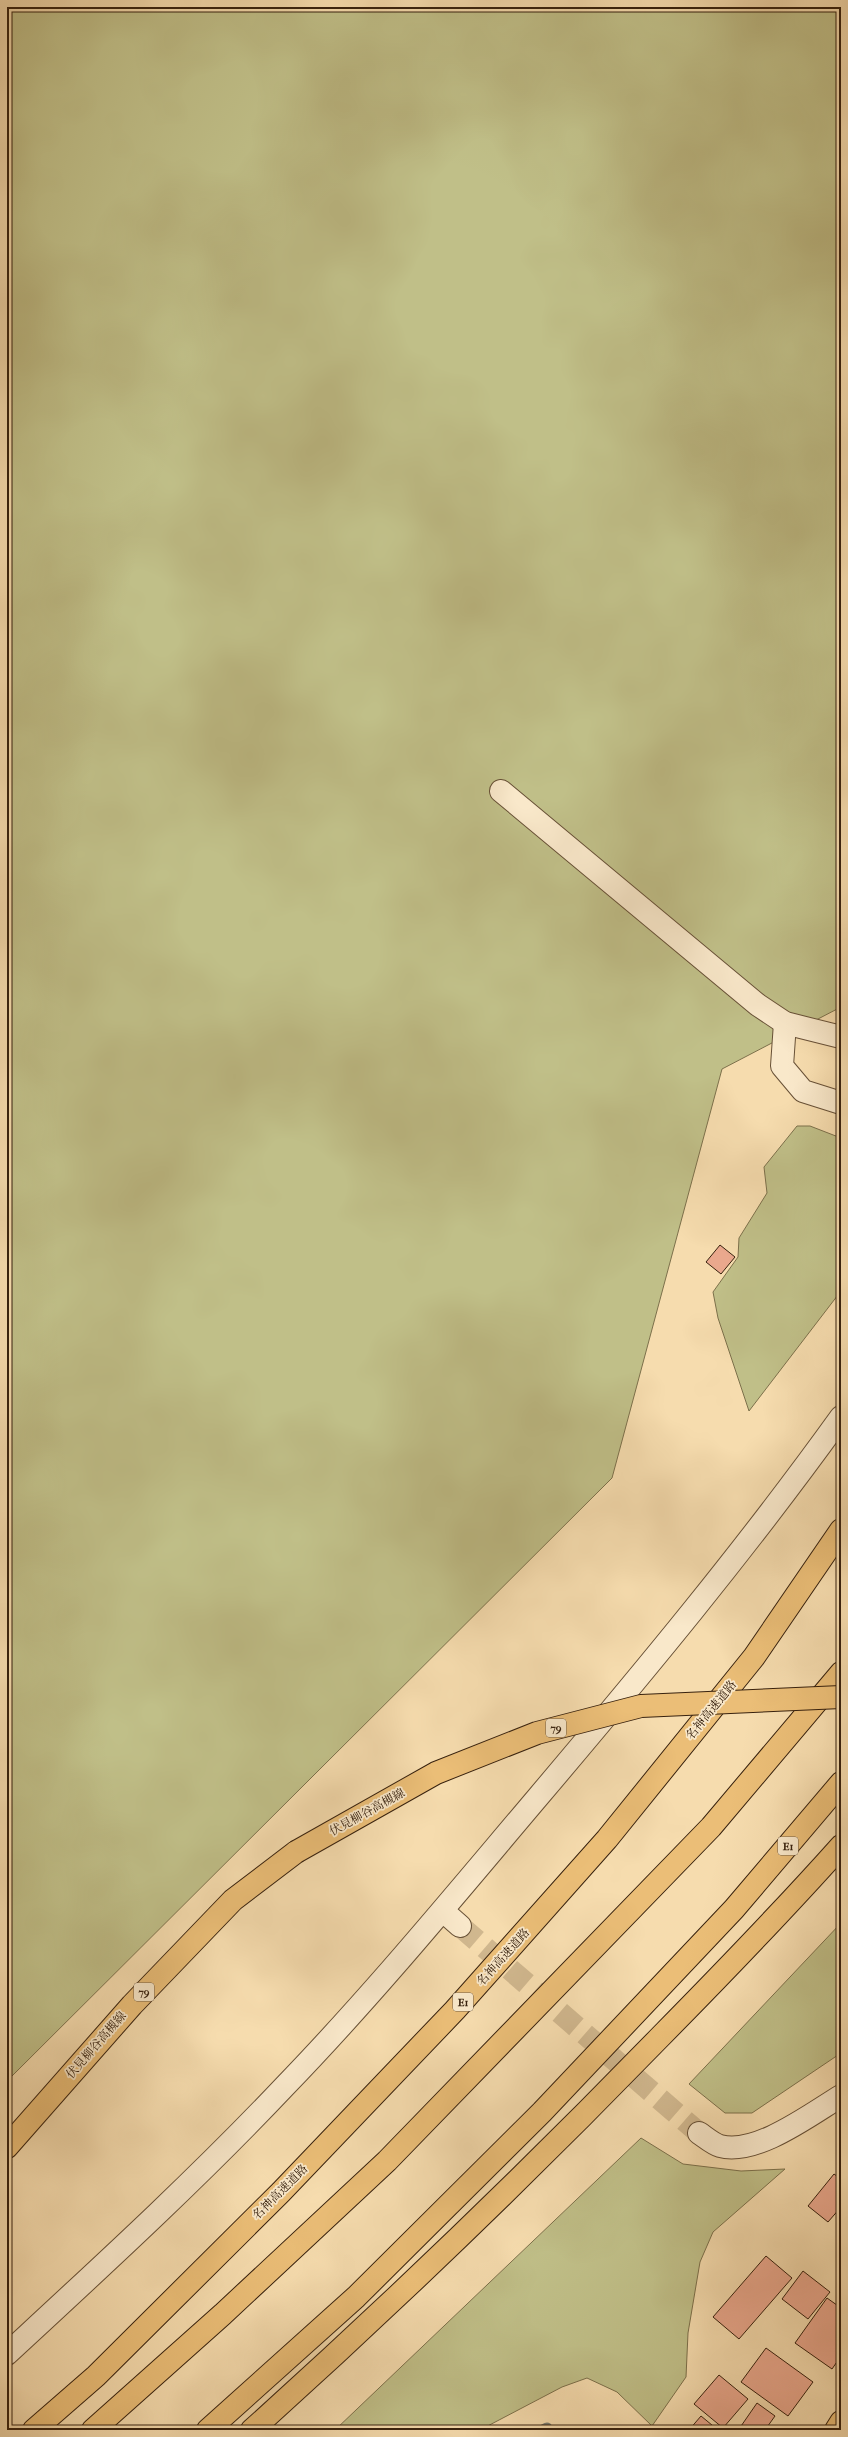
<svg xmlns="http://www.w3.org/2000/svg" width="848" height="2437" font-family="'IM FELL French Canon','Noto Serif JP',serif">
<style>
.green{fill:#c0bf88;stroke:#7c704b}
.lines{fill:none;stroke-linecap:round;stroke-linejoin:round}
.stream{stroke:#787c73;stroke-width:11}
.building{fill:#eaa88d;stroke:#37210e}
.minor-tunnel{stroke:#d0b78e;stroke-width:22;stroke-dasharray:22 11;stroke-linecap:butt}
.minor-casing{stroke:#675036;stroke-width:24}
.primary-casing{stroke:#37210e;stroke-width:24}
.motorway-casing{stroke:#37210e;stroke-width:24}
.minor{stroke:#f9e8ca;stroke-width:22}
.primary{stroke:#ebbe77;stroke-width:22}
.motorway{stroke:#ebbe77;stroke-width:22}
.primary-bridge-casing{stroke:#37210e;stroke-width:24;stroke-linecap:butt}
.primary-bridge{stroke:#ebbe77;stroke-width:22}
.labels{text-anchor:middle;stroke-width:3.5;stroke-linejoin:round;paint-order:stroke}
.shield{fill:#f9e8ca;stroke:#715d46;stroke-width:1}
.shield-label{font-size:11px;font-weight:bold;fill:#37210e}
.street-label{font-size:12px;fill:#37210e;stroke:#f9e8ca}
</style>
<rect width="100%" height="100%" fill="#f6dcae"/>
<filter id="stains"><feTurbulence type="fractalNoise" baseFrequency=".005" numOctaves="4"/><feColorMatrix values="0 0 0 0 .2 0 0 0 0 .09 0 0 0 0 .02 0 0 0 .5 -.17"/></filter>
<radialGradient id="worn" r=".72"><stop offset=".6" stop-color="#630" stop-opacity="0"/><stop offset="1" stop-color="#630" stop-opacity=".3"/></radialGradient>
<g class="green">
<path d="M 7,7 L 841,7 L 841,1007 L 722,1069 L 612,1478 L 7,2081 Z"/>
<path d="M 797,1126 L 810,1126 L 841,1138 L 841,1291 L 749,1411 L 718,1318 L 713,1292 L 738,1257 L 739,1238 L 767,1193 L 764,1167 Z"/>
<path d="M 841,1923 L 841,2053 L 752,2113 L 725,2113 L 689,2084 Z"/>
<path d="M 641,2138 L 683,2164 L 741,2171 L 785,2169 L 713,2232 L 700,2262 L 688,2333 L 686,2377 L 652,2426 L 617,2392 L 587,2378 L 562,2387 L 480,2430 L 335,2430 Z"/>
</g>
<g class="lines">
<path class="stream" d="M 543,2430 L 547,2428"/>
</g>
<g class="building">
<path d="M 720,1245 L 735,1257 L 721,1274 L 706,1262 Z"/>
<path d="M 834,2174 L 841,2179 L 841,2207 L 828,2222 L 808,2206 Z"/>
<path d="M 766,2256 L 792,2278 L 739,2339 L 713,2317 Z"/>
<path d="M 803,2271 L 830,2292 L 808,2319 L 782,2299 Z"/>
<path d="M 827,2298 L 841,2308 L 841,2356 L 832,2369 L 795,2343 Z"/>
<path d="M 766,2348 L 813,2382 L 788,2416 L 741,2382 Z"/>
<path d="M 719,2375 L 748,2399 L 723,2428 L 694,2404 Z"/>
<path d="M 757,2403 L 775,2416 L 765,2430 L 740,2430 L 739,2429 Z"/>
<path d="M 701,2416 L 718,2430 L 689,2430 Z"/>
</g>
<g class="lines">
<path class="minor-tunnel" d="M 460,1926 L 699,2133"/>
<defs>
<g id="minor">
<path d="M 501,791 L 758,1005 L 785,1023 L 841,1037"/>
<path d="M 785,1023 L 782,1066 L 803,1091 L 841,1103"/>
<path d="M 443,1911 L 460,1926"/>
<path d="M 699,2133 C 705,2137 713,2144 720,2146 C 756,2156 811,2114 841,2096"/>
<path d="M 7,2354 C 101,2267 196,2180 284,2087 C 373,1995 455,1895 538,1797 C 643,1673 746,1549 841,1417"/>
</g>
<g id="primary">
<path d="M 7,2147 L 132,2005 L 233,1900 L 296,1852"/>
<path d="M 836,2430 L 841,2422"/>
</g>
<g id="motorway">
<path d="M 34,2430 L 96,2376 L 281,2192 L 455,2010 L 607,1839 L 754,1657 L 841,1530"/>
<path d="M 93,2430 L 223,2314 L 387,2161 L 711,1827 L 841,1673"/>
<path d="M 208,2430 L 356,2297 L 542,2112 L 734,1909 L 841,1783"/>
<path d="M 252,2430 C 393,2303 529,2172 661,2036 C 722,1974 783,1911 841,1846"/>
</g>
</defs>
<use href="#minor" class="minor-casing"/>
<use href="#primary" class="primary-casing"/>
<use href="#motorway" class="motorway-casing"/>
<use href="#minor" class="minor"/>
<use href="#primary" class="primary"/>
<use href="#motorway" class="motorway"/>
<defs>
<path id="primary-bridge" d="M 296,1852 L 436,1773 L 537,1733 L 641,1706 L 841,1697"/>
</defs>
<use href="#primary-bridge" class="primary-bridge-casing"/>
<use href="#primary-bridge" class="primary-bridge"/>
</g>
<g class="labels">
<g class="shield">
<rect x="546" y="1719" width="20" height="18" rx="3"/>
<rect x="778" y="1837" width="20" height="18" rx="3"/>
<rect x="134" y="1983" width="20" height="18" rx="3"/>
<rect x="453" y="1993" width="20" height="18" rx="3"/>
</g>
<g class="shield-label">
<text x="556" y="1732">79</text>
<text x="788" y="1850">E1</text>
<text x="144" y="1996">79</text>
<text x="463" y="2006">E1</text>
</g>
<g class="street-label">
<text transform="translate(711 1710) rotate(-51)" y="4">名神高速道路</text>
<text transform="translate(367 1812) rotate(-29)" y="4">伏見柳谷高槻線</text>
<text transform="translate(503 1957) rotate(-48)" y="4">名神高速道路</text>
<text transform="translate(96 2045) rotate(-49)" y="4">伏見柳谷高槻線</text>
<text transform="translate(280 2192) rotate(-45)" y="4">名神高速道路</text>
</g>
</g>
<rect width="848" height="2437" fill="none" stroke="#f6dcae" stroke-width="24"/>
<rect x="8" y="8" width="832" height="2421" fill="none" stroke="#37210e" stroke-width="2"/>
<rect x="12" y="12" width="824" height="2413" fill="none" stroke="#37210e"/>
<rect width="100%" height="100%" filter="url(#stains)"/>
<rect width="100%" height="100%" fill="url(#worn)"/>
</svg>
